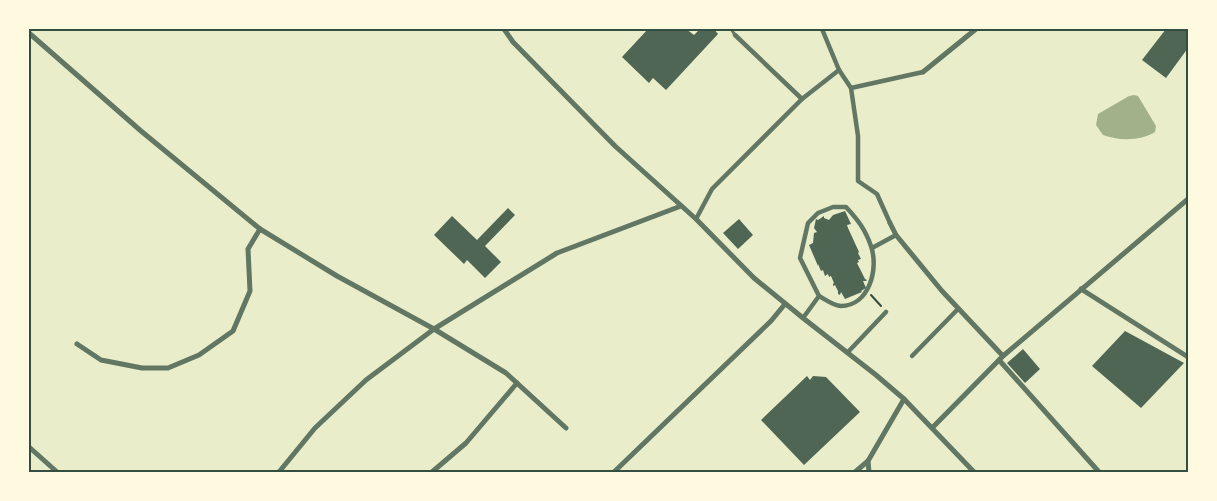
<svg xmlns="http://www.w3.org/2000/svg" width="1217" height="501" font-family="'Work Sans',sans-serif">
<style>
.water{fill:#a3b18a}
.building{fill:#4f6655}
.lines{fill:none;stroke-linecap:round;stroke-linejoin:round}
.path{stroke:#344e41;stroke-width:2}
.service{stroke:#617663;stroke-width:3}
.pedestrian{stroke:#617663;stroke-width:4.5}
.minor{stroke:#617663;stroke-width:5}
.neatline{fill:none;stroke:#344e41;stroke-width:2}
</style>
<rect width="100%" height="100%" fill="#e9edc9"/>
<path class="water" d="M 1134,95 L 1138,96 L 1156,126 L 1155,132 C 1140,141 1119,141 1103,135 L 1096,125 L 1098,114 L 1129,96 Z"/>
<g class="building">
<path d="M 648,29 L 686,29 L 694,35 L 700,29 L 714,29 L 718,34 L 666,90 L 653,78 L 649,83 L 622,57 Z"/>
<path d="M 1166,29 L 1188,29 L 1188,48 L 1166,78 L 1142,60 Z"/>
<path d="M 508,208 L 515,215 L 485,246 L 501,262 L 485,278 L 467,260 L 464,264 L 434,235 L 452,216 L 477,240 Z"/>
<path d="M 845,211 L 851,224 L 847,225 L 848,228 L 859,252 L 858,253 L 861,259 L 858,260 L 859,262 L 857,263 L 865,279 L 867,280 L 866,281 L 863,281 L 866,288 L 861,291 L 862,292 L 845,299 L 841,292 L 840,295 L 838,294 L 838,291 L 835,285 L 833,286 L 833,284 L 834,283 L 831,276 L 829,277 L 828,274 L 825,276 L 823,270 L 821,271 L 818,264 L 818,266 L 809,245 L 813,243 L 814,233 L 817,232 L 814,228 L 816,219 L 818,220 L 824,216 L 824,218 L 829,220 L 833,215 Z"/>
<path d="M 739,219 L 753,235 L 738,249 L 723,233 Z"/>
<path d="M 1125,331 L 1184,363 L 1141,408 L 1092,366 Z"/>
<path d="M 1023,349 L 1040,369 L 1025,383 L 1007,363 Z"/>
<path d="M 807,376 L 810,380 L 813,376 L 826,377 L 860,412 L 804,465 L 761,420 Z"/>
</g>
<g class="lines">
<path class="path" d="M 871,295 L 881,306"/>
<path class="service" d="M 731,29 L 735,35"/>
<g class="pedestrian">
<path d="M 822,29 L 839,70 L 851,88 L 858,136 L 858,181 L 877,194 L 890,223"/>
<path d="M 735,35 L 802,99"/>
<path d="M 851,88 L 923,72"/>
<path d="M 696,219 L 712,189 L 802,99 L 839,70"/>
<path d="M 872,248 L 896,235"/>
<path d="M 803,318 L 819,296 L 800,258 L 808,223 L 818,213 L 833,207 L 846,207 C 858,220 865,229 871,246 C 879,269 869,306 841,306 C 834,306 826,300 819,296"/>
<path d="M 848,352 L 886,312"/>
<path d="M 912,356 L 958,309"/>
</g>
<g class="minor">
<path d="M 504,29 L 513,42 L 615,146 L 696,219 L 754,278 L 803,318 L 876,375 L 904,399 L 974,472"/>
<path d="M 29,33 L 141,131 L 260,229 L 337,276 L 434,329 L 506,373 L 566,428"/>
<path d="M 923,72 L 976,29"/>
<path d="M 890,223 L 896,235 L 942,291 L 1003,356"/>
<path d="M 1081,289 L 1188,357"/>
<path d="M 77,344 L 101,360 L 142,368 L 168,368 L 199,355 L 233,331 L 250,291 L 248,249 L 260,229"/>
<path d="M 999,360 L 1099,472"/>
<path d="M 933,427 L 1003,356 L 1188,199"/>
<path d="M 29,447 L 57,472"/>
<path d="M 868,461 L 869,472"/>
<path d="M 279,472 L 315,428 L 366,380 L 434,329 L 557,253 L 681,206"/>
<path d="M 432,472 L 466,443 L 517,383"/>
<path d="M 614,472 L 771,321 L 785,304"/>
<path d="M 855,472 L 868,461 L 904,399"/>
</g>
</g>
<rect width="1217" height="501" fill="none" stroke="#fefae0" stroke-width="60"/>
<rect x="30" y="30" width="1157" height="441" class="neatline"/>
</svg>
